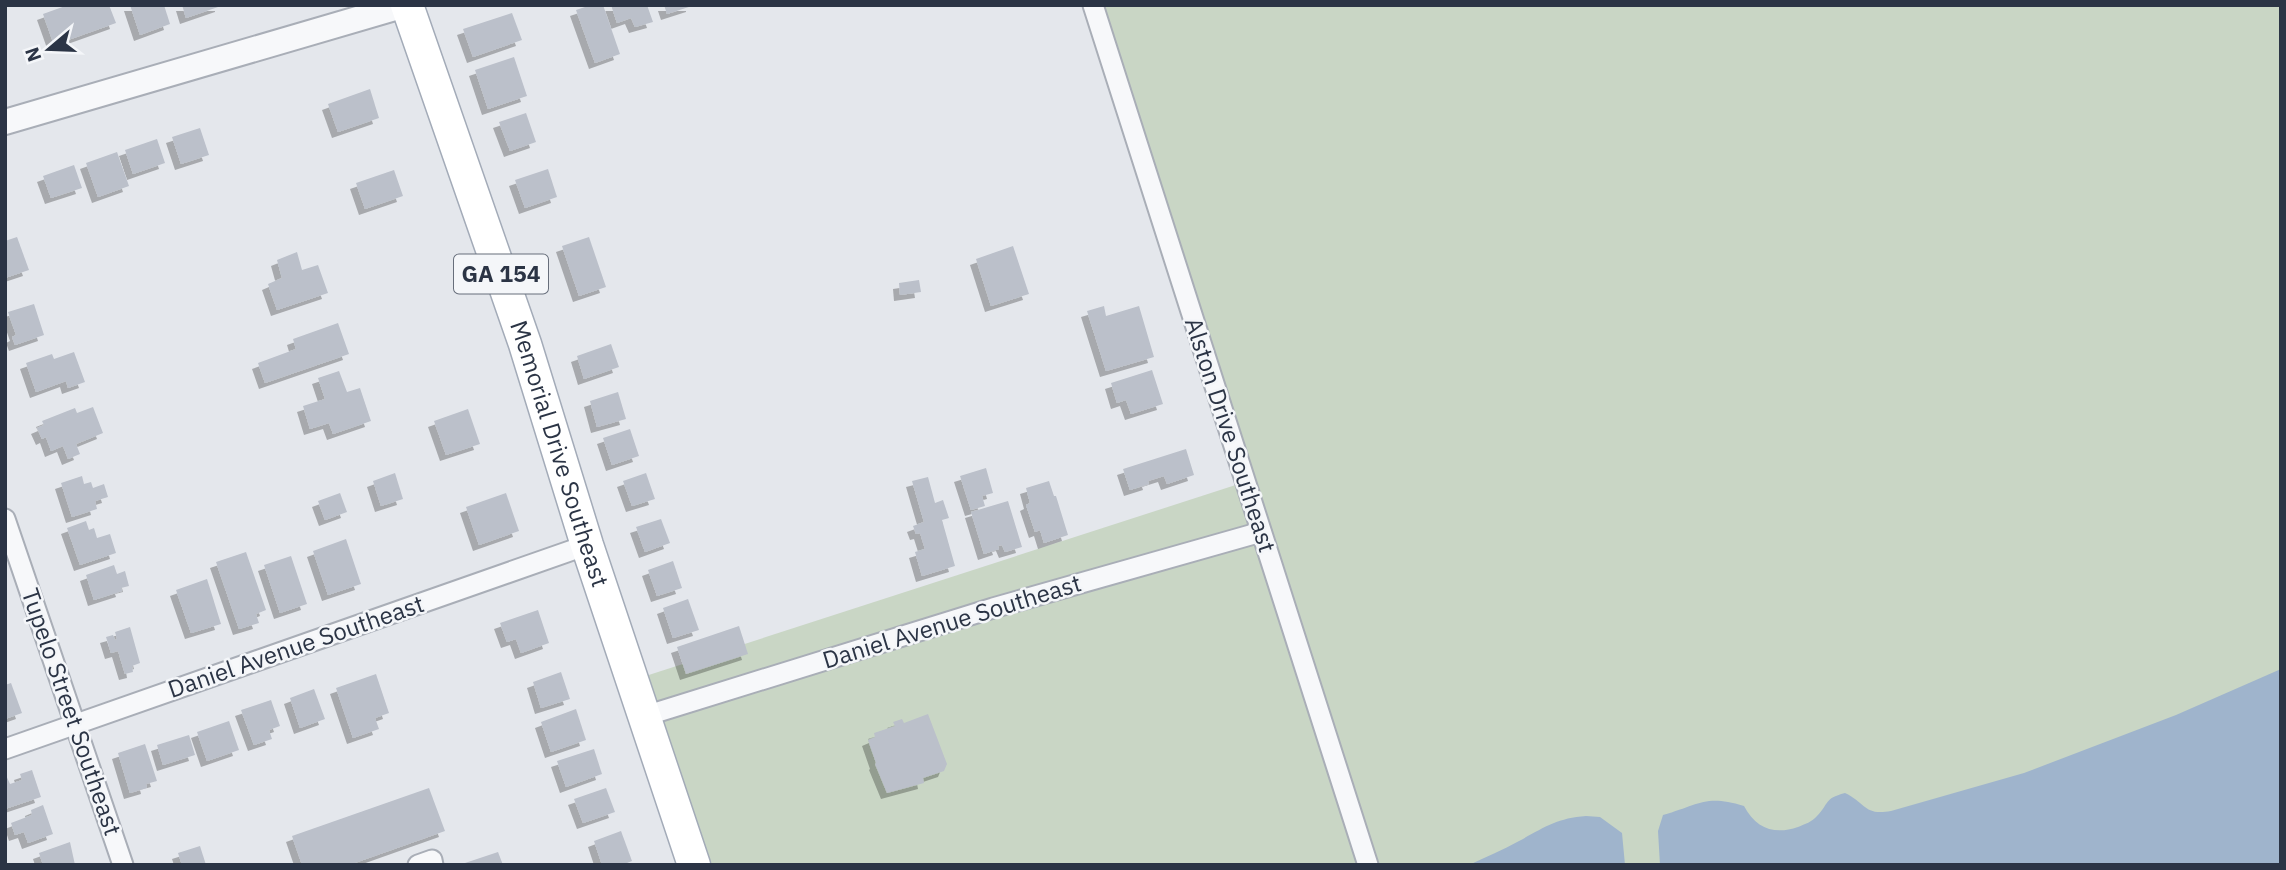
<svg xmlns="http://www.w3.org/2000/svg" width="2286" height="870" font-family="'IBM Plex Sans',sans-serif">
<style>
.green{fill:#c9d6c5}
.water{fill:#9fb4cc}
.building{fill:#bbc0ca;filter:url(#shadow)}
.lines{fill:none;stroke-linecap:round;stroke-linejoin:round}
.minor-casing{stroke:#a9aeb7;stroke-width:23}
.tertiary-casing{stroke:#a9aeb7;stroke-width:28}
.primary-casing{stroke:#a3abb8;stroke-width:35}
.minor{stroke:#f7f8fa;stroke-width:19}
.tertiary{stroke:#f7f8fa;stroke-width:24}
.primary{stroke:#fff;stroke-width:32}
.labels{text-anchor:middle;stroke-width:5;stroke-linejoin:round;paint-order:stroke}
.shield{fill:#f4f6f9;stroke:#676e7b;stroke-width:2}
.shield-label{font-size:23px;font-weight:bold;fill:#2b3445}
.street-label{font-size:24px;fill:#2b3445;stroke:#f4f6f9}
</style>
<defs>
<filter id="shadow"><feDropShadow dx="-6" dy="6" stdDeviation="0" flood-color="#0004"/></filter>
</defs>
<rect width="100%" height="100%" fill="#e4e7ec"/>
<g class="green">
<path d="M 1103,5 L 2281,5 L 2281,865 L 1368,865 Z"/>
<path d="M 1248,481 L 1367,865 L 684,865 L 624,683 Z"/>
</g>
<g class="water">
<path d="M 2281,669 L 2281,865 L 1660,865 L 1658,831 L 1663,815 C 1699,805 1705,794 1744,806 C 1756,829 1775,835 1798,827 C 1805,824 1812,822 1817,816 C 1830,803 1823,799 1845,793 C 1866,803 1864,816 1891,811 L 2024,773 L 2176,715 Z"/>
<path d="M 1586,816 L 1600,817 L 1622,833 L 1625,865 L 1469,865 C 1485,857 1503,850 1519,841 C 1543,828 1557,818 1586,816 Z"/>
</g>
<g class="building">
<path d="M 68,5 L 109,5 L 116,23 L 54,45 L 43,14 Z"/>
<path d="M 130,5 L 164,5 L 170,24 L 140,35 Z"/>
<path d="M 182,5 L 221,5 L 221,6 L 186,18 Z"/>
<path d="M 591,5 L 603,5 L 620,54 L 595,63 L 576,10 Z"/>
<path d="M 611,5 L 647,5 L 653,22 L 635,27 L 631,18 L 617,23 Z"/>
<path d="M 664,5 L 692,5 L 692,6 L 667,14 Z"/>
<path d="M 512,13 L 522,40 L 473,57 L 463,29 Z"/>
<path d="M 514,57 L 527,96 L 488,109 L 475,70 Z"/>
<path d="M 370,89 L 379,118 L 338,132 L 328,104 Z"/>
<path d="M 526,113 L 536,142 L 510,151 L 499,122 Z"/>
<path d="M 200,128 L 209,155 L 181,164 L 172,137 Z"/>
<path d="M 157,139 L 165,163 L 133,174 L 125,150 Z"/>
<path d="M 117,152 L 129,186 L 98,197 L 86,163 Z"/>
<path d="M 74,165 L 82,188 L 51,198 L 43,176 Z"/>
<path d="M 548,169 L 557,197 L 525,208 L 515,180 Z"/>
<path d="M 394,170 L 403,196 L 365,209 L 356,183 Z"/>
<path d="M 17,237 L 29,270 L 5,278 L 5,241 Z"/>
<path d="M 589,237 L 606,287 L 579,296 L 562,246 Z"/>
<path d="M 1013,246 L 1029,294 L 991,306 L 976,259 Z"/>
<path d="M 297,252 L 302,270 L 318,265 L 328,293 L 277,310 L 268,284 L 282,278 L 277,260 Z"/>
<path d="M 919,280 L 921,292 L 900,295 L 899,283 Z"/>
<path d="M 34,304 L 44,335 L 15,345 L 12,337 L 16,335 L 8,312 Z"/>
<path d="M 1104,306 L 1106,316 L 1139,306 L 1154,357 L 1106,371 L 1087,311 Z"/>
<path d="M 338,323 L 349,354 L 265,383 L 258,363 L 296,349 L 293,339 Z"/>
<path d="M 611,344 L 619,367 L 584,379 L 577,356 Z"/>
<path d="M 74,352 L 85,382 L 68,388 L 66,381 L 36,392 L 26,363 L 52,354 L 54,359 Z"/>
<path d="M 1152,370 L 1163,404 L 1131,414 L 1126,400 L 1117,403 L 1111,383 Z"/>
<path d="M 339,371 L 347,392 L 360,388 L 371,421 L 333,434 L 329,423 L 310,429 L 303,406 L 325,399 L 318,378 Z"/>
<path d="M 618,392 L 626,419 L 597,427 L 590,401 Z"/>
<path d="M 93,407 L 103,433 L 76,444 L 80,454 L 68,459 L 63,446 L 51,451 L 46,437 L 42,439 L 37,428 L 44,425 L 42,421 L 75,408 L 77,413 Z"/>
<path d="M 468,409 L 480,444 L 446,455 L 434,421 Z"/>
<path d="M 630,429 L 639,456 L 612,465 L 603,438 Z"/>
<path d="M 1186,449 L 1194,475 L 1167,484 L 1164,476 L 1148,481 L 1149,484 L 1130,490 L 1123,469 Z"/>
<path d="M 986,468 L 993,493 L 982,496 L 985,506 L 971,510 L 960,476 Z"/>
<path d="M 395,473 L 403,499 L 381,506 L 373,481 Z"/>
<path d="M 646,473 L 655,499 L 632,506 L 623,481 Z"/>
<path d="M 82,476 L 84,484 L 91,482 L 93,488 L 104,484 L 108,497 L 95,501 L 97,509 L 72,517 L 61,483 Z"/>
<path d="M 928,477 L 935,503 L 943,500 L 949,518 L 942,520 L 955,566 L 922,576 L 915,552 L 925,549 L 920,533 L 916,534 L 913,526 L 924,522 L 912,481 Z"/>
<path d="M 1049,481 L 1054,496 L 1056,496 L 1068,535 L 1044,543 L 1040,530 L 1035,532 L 1026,505 L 1030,503 L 1026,488 Z"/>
<path d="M 340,493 L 347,512 L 325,520 L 318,501 Z"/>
<path d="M 506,493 L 519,531 L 479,545 L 466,507 Z"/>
<path d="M 1008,501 L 1022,547 L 1005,552 L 1002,545 L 998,546 L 999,549 L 984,554 L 971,512 Z"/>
<path d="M 661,519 L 670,543 L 645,552 L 636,527 Z"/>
<path d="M 86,521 L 89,530 L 94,528 L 97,538 L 110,534 L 116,553 L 80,565 L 67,528 Z"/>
<path d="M 346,539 L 361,584 L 328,595 L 313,551 Z"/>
<path d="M 246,552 L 266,610 L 256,614 L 259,623 L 239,629 L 216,562 Z"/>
<path d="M 291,556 L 307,604 L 280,613 L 264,565 Z"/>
<path d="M 673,561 L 682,588 L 657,596 L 648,570 Z"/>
<path d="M 114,565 L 117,574 L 125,571 L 129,586 L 121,588 L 122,591 L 94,600 L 86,575 Z"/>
<path d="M 207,579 L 221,624 L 191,633 L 176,590 Z"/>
<path d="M 688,599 L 699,630 L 673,638 L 663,608 Z"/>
<path d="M 538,610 L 549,643 L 521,653 L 516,639 L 507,642 L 500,623 Z"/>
<path d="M 739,626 L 748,654 L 686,674 L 677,647 Z"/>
<path d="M 130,627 L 140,663 L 132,666 L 133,672 L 125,674 L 118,651 L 111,653 L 106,637 L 113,635 L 115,640 L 117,639 L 115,632 Z"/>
<path d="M 561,672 L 570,699 L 541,708 L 533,682 Z"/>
<path d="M 376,674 L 389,713 L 375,718 L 379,729 L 353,738 L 336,688 Z"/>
<path d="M 11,683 L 22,713 L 5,719 L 5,685 Z"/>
<path d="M 314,689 L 325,719 L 300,728 L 290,698 Z"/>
<path d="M 271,700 L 280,726 L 269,730 L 272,739 L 254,745 L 241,710 Z"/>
<path d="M 576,709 L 586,740 L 551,752 L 541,722 Z"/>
<path d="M 928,714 L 947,764 L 944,771 L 923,778 L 924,783 L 887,793 L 875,764 L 876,763 L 868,740 L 875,737 L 874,733 L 895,726 L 893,722 L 902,719 L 904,723 Z"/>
<path d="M 229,721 L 239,750 L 207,761 L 197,732 Z"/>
<path d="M 189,735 L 195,755 L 163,765 L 157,745 Z"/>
<path d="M 145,744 L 157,781 L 146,784 L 147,788 L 130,793 L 118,753 Z"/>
<path d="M 594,749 L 602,774 L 566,787 L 557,761 Z"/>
<path d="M 32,770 L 41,797 L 5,809 L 5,773 L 10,784 L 22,780 L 20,774 Z"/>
<path d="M 429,788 L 445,831 L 349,865 L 302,865 L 292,836 Z"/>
<path d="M 606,788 L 615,812 L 583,823 L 574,799 Z"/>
<path d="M 43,805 L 53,834 L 28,843 L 24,832 L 15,835 L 11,823 L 32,815 L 31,810 Z"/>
<path d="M 621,831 L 632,861 L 622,865 L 602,865 L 594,841 Z"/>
<path d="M 70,842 L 75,865 L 43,865 L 39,853 Z"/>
<path d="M 200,846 L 206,865 L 182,865 L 178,853 Z"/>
<path d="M 498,852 L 503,865 L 462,865 L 462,864 Z"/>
</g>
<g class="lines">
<defs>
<g id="minor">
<path d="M 1093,5 L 1368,865"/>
<path d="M 5,519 L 123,865"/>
<path d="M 645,716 L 993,608 L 1261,532"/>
<path d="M 5,749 L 587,545"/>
<path d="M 418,865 L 432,860 L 433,865"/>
</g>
<path id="tertiary" d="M 5,122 L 405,5"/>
<g id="primary">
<path id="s1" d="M 407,5 L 525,344 L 587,545 L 694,865"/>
</g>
</defs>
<use href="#minor" class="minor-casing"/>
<use href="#tertiary" class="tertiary-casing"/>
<use href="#primary" class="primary-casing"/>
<use href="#minor" class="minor"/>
<use href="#tertiary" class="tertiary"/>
<use href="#primary" class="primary"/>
</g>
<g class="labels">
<rect class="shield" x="454" y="254.5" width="94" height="39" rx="5"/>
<g class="shield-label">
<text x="501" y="282">GA 154</text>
</g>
<g class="street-label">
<text transform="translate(1230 435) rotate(72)" y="8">Alston Drive Southeast</text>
<text dy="8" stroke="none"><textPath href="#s1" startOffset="474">Memorial Drive Southeast</textPath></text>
<text transform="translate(952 622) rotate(-17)" y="8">Daniel Avenue Southeast</text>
<text transform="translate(296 647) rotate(-19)" y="8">Daniel Avenue Southeast</text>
<text transform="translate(71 712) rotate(71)" y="8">Tupelo Street Southeast</text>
</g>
</g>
<rect width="2286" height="870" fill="none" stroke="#2b3445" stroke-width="14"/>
<g transform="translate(49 49) rotate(251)" stroke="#f4f6f9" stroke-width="5" paint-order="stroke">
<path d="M0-5L12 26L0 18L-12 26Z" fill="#2b3445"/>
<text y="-10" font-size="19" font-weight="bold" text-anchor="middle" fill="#2b3445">N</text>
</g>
</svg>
